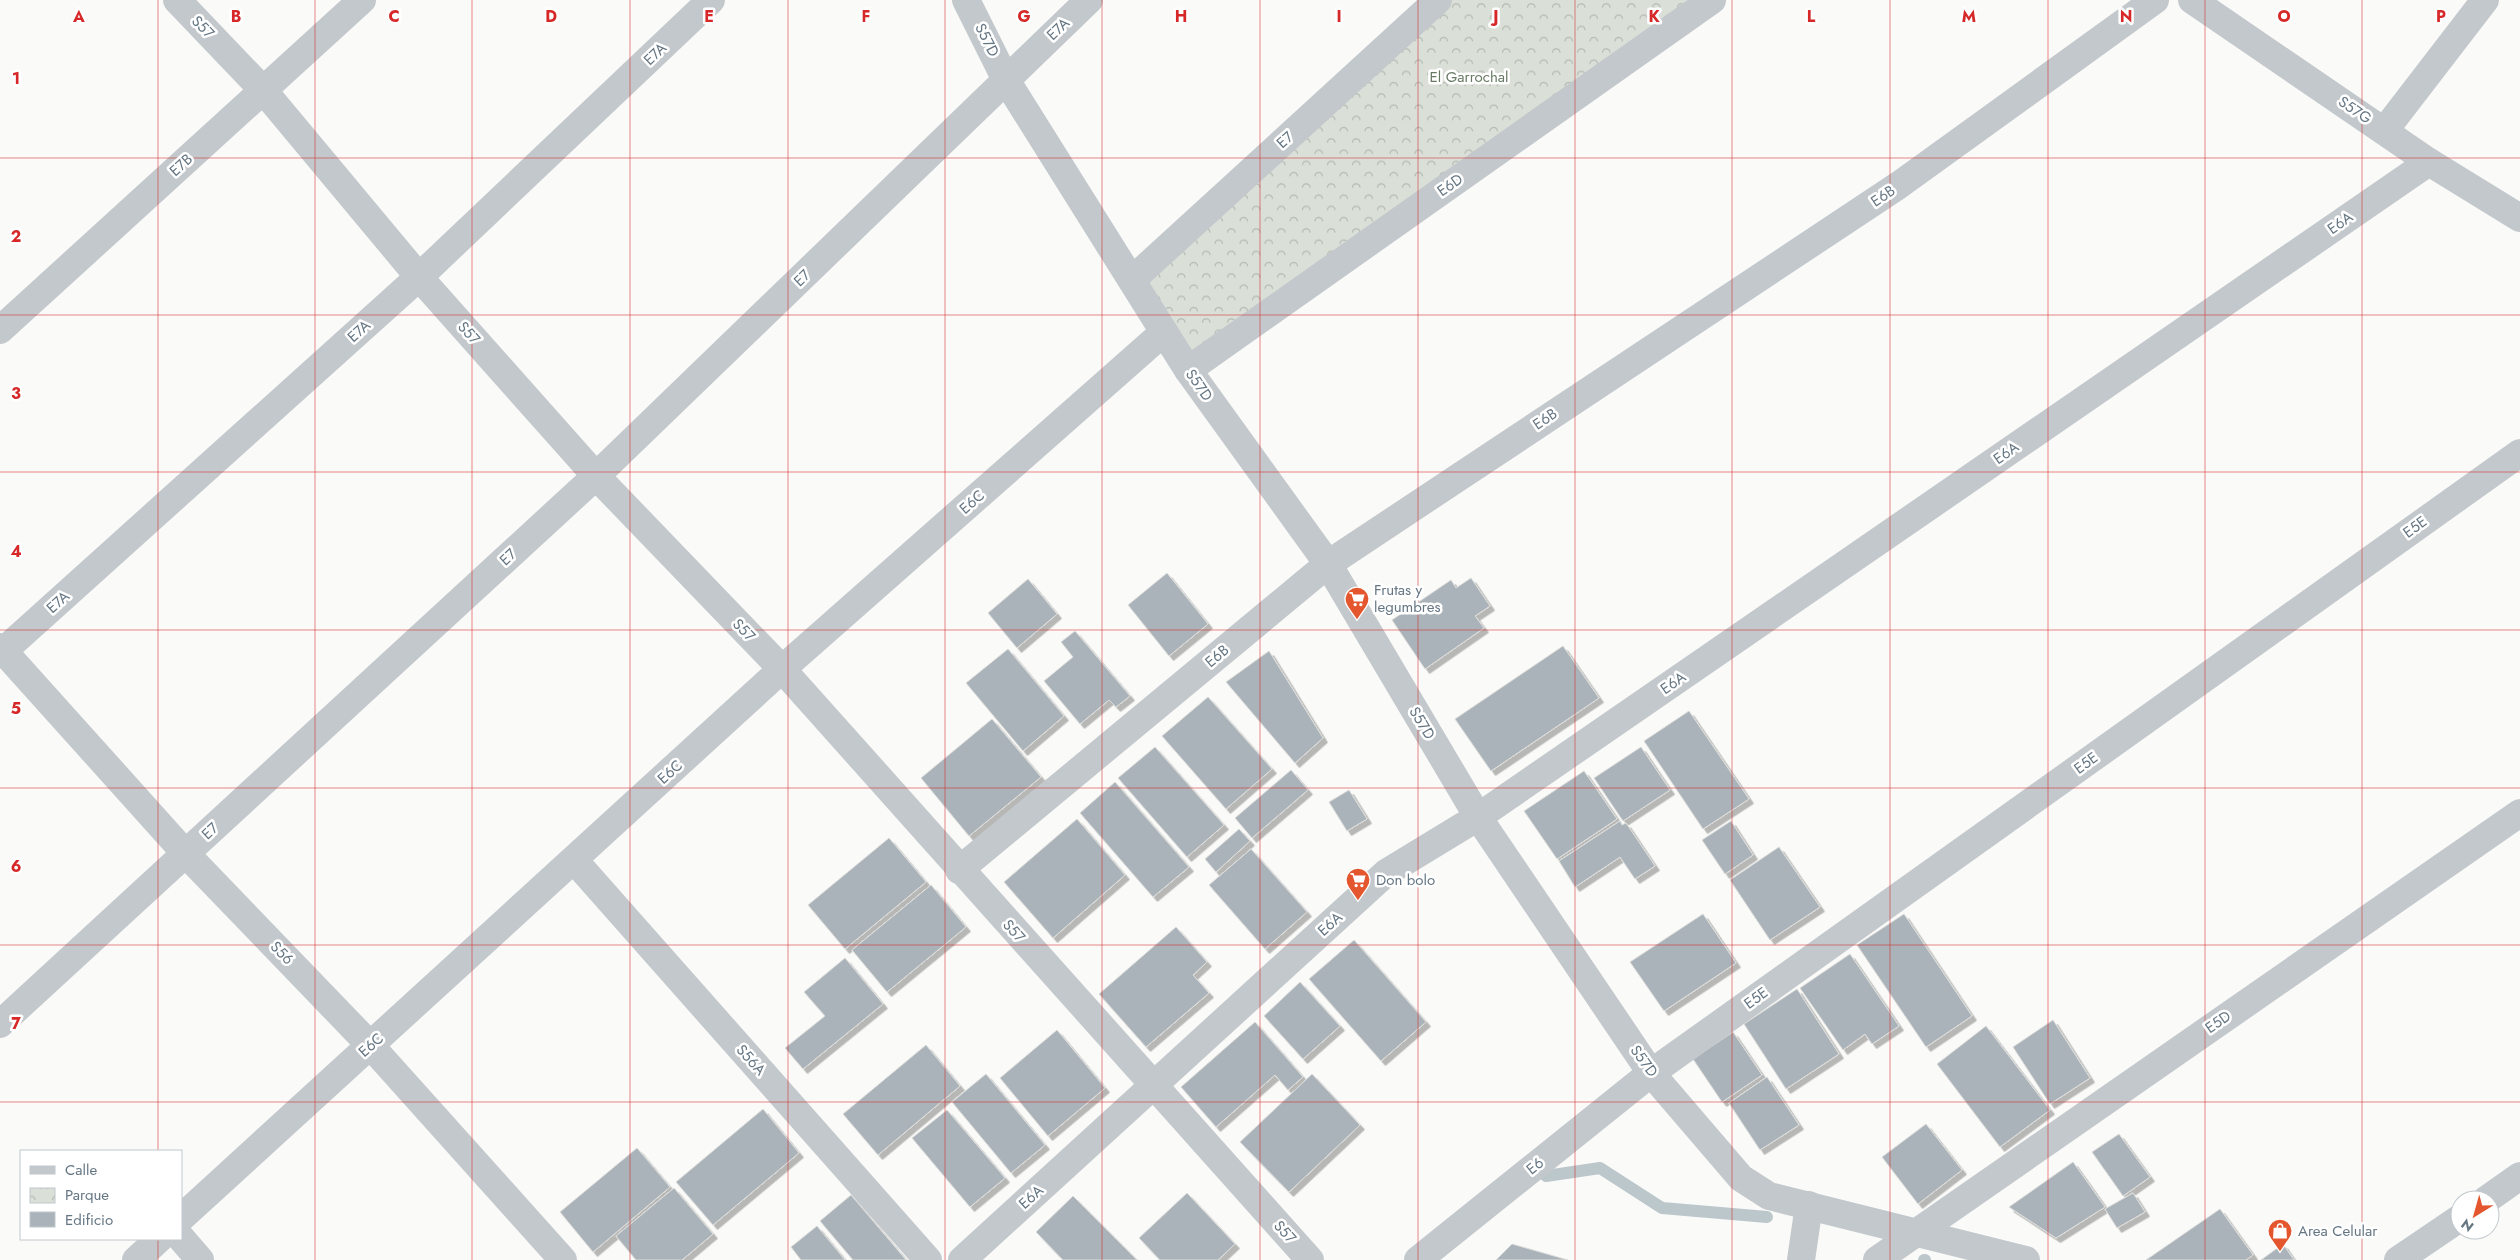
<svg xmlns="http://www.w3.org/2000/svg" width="2520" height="1260" font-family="Jost,sans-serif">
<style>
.park{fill:url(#park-crowns)}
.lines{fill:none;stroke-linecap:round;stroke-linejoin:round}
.stream{stroke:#bbc7cb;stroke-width:12}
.building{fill:#aab3b9;stroke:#dcdcda;filter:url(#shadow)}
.street{stroke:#c3c8cc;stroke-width:28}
.grid{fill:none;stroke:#d62828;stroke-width:1;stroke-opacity:0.55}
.labels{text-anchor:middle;stroke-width:5;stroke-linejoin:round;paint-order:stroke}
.street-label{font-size:15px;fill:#657683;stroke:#fff}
.park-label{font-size:15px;fill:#687a64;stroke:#fff}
.poi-label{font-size:15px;fill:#657683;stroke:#fff;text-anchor:start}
.grid-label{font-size:16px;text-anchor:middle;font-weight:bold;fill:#d62828;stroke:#fff;stroke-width:5;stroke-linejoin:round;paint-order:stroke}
</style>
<defs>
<pattern id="park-crowns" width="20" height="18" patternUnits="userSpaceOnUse" patternTransform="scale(1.25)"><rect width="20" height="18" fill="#dadfd7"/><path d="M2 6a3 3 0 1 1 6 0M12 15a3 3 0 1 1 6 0" fill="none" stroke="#b4b9b4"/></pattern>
<filter id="shadow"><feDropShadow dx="4.5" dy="4.5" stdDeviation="0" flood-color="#0004"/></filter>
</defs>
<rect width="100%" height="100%" fill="#fafaf8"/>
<path class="park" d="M 1438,0 L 1712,0 L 1189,367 L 1139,280 Z"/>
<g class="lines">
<g class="stream">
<path d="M 1546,1176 L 1600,1168 L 1662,1208 L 1767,1217"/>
<path d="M 1924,1260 L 1925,1260"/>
</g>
</g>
<g class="building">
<path d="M 1167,573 L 1208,624 L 1169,656 L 1128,605 Z"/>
<path d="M 1471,578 L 1490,606 L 1475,616 L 1484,628 L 1425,669 L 1392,620 L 1451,580 L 1456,588 Z"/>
<path d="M 1028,579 L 1057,614 L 1017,648 L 988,613 Z"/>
<path d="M 1075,631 L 1130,696 L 1116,707 L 1109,700 L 1080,724 L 1044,681 L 1073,657 L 1061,642 Z"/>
<path d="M 1563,646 L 1599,698 L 1491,771 L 1455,719 Z"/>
<path d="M 1008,649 L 1064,716 L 1023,751 L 966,683 Z"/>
<path d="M 1269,651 L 1323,738 L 1295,763 L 1226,682 Z"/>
<path d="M 1208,697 L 1272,769 L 1226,809 L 1162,736 Z"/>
<path d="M 1689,711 L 1749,799 L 1703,829 L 1644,741 Z"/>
<path d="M 992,719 L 1041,777 L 969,836 L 921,778 Z"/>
<path d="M 1155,747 L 1224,825 L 1187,857 L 1118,778 Z"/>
<path d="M 1641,747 L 1670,790 L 1623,821 L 1594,778 Z"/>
<path d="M 1291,770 L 1308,790 L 1252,838 L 1235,818 Z"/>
<path d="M 1584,771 L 1617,819 L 1557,859 L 1524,811 Z"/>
<path d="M 1115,782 L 1189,867 L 1153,897 L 1080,813 Z"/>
<path d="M 1349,790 L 1367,819 L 1347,831 L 1329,802 Z"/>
<path d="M 1077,819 L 1125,875 L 1053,938 L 1004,882 Z"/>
<path d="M 1620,821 L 1622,825 L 1626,823 L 1655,866 L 1635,879 L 1620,857 L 1575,887 L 1559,861 Z"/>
<path d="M 1731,821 L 1753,855 L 1725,874 L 1702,840 Z"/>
<path d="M 1239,829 L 1250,841 L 1216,872 L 1205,859 Z"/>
<path d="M 889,838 L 926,882 L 845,949 L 808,905 Z"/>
<path d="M 1779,847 L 1820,907 L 1770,940 L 1730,880 Z"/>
<path d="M 1251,849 L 1307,912 L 1265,949 L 1209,885 Z"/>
<path d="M 931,885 L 966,927 L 887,992 L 852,950 Z"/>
<path d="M 1703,914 L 1736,963 L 1664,1011 L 1630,962 Z"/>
<path d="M 1904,914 L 1972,1016 L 1926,1047 L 1857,945 Z"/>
<path d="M 1176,927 L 1207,962 L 1193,975 L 1209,993 L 1146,1047 L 1099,994 Z"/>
<path d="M 1354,940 L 1426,1022 L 1381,1061 L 1309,979 Z"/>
<path d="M 1850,954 L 1899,1026 L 1872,1044 L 1865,1034 L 1843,1050 L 1800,988 Z"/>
<path d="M 845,958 L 883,1004 L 803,1069 L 785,1048 L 825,1016 L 804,992 Z"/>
<path d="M 1300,982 L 1340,1026 L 1303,1059 L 1264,1016 Z"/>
<path d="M 1797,989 L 1839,1054 L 1786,1089 L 1744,1024 Z"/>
<path d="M 2053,1020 L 2090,1078 L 2050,1104 L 2013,1047 Z"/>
<path d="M 1255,1022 L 1303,1077 L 1288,1090 L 1275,1075 L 1216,1127 L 1181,1087 Z"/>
<path d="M 1986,1026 L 2050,1110 L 2000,1147 L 1937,1064 Z"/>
<path d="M 1057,1030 L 1105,1088 L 1048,1136 L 1000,1078 Z"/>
<path d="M 1733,1032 L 1762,1075 L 1722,1102 L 1693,1059 Z"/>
<path d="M 926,1045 L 960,1086 L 878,1155 L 843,1114 Z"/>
<path d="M 986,1074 L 1045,1145 L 1011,1173 L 952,1102 Z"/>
<path d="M 1312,1074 L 1360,1125 L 1289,1192 L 1240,1142 Z"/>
<path d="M 1767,1077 L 1799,1125 L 1760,1150 L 1729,1103 Z"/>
<path d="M 763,1109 L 799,1153 L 713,1225 L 676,1182 Z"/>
<path d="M 947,1110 L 1005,1178 L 970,1207 L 912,1138 Z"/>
<path d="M 1926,1124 L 1962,1170 L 1918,1204 L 1882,1157 Z"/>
<path d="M 2119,1134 L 2150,1177 L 2123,1196 L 2092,1152 Z"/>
<path d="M 637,1148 L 670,1187 L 593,1252 L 560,1212 Z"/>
<path d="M 2073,1162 L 2105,1207 L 2056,1238 L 2009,1207 Z"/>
<path d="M 674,1188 L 713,1234 L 682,1260 L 636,1260 L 616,1236 Z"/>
<path d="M 1187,1193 L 1235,1244 L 1218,1260 L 1160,1260 L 1139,1238 Z"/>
<path d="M 2133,1193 L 2145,1212 L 2117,1228 L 2105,1209 Z"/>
<path d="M 851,1195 L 906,1260 L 853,1260 L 820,1221 Z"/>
<path d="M 1073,1196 L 1137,1260 L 1063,1260 L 1036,1232 Z"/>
<path d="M 2220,1209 L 2253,1255 L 2246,1260 L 2146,1260 Z"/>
<path d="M 817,1226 L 845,1260 L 801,1260 L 791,1247 Z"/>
<path d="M 1512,1244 L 1568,1260 L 1496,1260 Z"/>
<path d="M 2283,1244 L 2294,1260 L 2261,1260 Z"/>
</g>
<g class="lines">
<g class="street">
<path d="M 177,0 L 263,90 L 419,277 L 596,476 L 782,669 L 1310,1260"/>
<path d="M 966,0 L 1006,80 L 1164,332 L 1188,370 L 1328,564 L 1478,817 L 1651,1073 L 1741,1178 L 1769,1196 L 2026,1260"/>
<path d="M 2192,0 L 2429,162 L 2520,218"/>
<path d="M 2385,130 L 2485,0"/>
<path d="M 1133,279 L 1438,0"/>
<path d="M 0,330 L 362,0"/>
<path d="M 1188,370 L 1712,0"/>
<path d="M 0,647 L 186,854 L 370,1045 L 563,1260"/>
<path d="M 0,654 L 419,277 L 711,0"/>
<path d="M 574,860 L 928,1260"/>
<path d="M 959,870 L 1328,564 L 1899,185 L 2155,0"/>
<path d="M 0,1024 L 596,476 L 1089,0"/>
<path d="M 2486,1200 L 2520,1176"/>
<path d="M 181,1218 L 782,669 L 1164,332"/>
<path d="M 181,1238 L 200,1260"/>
<path d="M 136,1260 L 159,1239"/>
<path d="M 962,1260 L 1386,873 L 1478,817 L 2429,162"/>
<path d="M 1418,1260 L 1651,1073 L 2520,453"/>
<path d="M 1801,1260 L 1809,1205"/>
<path d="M 1877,1260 L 2520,813"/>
<path d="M 2398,1260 L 2460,1218"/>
</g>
</g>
<path class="grid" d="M 158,0 L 158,1151M 315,0 L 315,1260M 472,0 L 472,1260M 630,0 L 630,1260M 788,0 L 788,1260M 945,0 L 945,1260M 1102,0 L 1102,1260M 1260,0 L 1260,1260M 1418,0 L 1418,1260M 1575,0 L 1575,1260M 1732,0 L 1732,1260M 1890,0 L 1890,1260M 2048,0 L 2048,1260M 2205,0 L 2205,1260M 2362,0 L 2362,1260M 0,158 L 2520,158M 0,315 L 2520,315M 0,472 L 2520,472M 0,630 L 2520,630M 0,788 L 2520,788M 0,945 L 2520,945M 0,1102 L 2520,1102M 158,1239 L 158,1260"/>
<defs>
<symbol id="supermarket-pin" viewBox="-11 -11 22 30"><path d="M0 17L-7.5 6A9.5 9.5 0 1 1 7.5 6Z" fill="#e4572e" stroke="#fff"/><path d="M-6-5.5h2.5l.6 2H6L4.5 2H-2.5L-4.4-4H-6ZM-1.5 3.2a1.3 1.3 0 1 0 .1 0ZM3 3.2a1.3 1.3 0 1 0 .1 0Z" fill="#fff"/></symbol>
<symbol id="shop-pin" viewBox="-11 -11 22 30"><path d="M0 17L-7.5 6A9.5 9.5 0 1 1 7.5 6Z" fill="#e4572e" stroke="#fff"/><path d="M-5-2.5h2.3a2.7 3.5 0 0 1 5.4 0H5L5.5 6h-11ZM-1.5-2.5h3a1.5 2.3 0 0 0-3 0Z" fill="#fff"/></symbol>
</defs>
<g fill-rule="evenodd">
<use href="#supermarket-pin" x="1343" y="585" width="28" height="38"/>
<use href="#supermarket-pin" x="1344" y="866" width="28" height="38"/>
<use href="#shop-pin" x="2266" y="1217" width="28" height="38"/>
</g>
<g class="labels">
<g class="street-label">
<text transform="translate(203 27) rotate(46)" y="5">S57</text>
<text transform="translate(1058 29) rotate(-44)" y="5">E7A</text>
<text transform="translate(987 40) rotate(63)" y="5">S57D</text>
<text transform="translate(655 54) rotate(-44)" y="5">E7A</text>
<text transform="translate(2355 110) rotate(34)" y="5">S57G</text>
<text transform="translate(1285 140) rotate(-42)" y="5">E7</text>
<text transform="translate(181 165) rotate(-42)" y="5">E7B</text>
<text transform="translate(1450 185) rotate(-35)" y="5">E6D</text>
<text transform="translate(1883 196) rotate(-34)" y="5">E6B</text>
<text transform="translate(2340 223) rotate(-35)" y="5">E6A</text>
<text transform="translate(802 278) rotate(-44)" y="5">E7</text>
<text transform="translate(359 331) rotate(-42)" y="5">E7A</text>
<text transform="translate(469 333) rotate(48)" y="5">S57</text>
<text transform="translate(1199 385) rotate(55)" y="5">S57D</text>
<text transform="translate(1545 419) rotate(-34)" y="5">E6B</text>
<text transform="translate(2006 453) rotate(-35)" y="5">E6A</text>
<text transform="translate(972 502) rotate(-41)" y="5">E6C</text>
<text transform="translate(2415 527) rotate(-36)" y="5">E5E</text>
<text transform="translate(508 557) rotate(-43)" y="5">E7</text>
<text transform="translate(58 602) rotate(-42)" y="5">E7A</text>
<text transform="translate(744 630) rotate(46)" y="5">S57</text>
<text transform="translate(1217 656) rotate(-40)" y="5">E6B</text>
<text transform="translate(1673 683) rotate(-35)" y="5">E6A</text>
<text transform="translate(1422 723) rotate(59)" y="5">S57D</text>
<text transform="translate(2086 763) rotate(-36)" y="5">E5E</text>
<text transform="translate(670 772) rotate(-42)" y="5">E6C</text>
<text transform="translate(210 831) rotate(-43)" y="5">E7</text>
<text transform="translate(1330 924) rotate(-42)" y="5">E6A</text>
<text transform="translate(1014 931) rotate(48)" y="5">S57</text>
<text transform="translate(282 953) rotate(46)" y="5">S56</text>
<text transform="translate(1756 998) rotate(-36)" y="5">E5E</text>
<text transform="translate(2218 1022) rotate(-35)" y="5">E5D</text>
<text transform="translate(371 1045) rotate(-42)" y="5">E6C</text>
<text transform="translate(751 1060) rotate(48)" y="5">S56A</text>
<text transform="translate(1644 1061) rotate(54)" y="5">S57D</text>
<text transform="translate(1535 1166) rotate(-39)" y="5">E6</text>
<text transform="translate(1031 1197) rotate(-42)" y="5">E6A</text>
<text transform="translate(1285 1232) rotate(48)" y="5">S57</text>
</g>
<g class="park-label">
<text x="1469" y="82">El Garrochal</text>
</g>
<g class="poi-label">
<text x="1374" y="595">Frutas y<tspan x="1374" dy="17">legumbres</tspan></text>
<text x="1376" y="885">Don bolo</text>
<text x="2298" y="1236">Area Celular</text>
</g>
</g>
<g class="grid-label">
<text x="79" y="22">A</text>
<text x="236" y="22">B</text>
<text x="394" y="22">C</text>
<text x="551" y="22">D</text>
<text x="709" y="22">E</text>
<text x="866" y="22">F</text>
<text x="1024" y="22">G</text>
<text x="1181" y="22">H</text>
<text x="1339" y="22">I</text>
<text x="1496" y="22">J</text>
<text x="1654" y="22">K</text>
<text x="1811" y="22">L</text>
<text x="1969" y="22">M</text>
<text x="2126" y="22">N</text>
<text x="2284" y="22">O</text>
<text x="2441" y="22">P</text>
<text x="16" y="84">1</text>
<text x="16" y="242">2</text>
<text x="16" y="399">3</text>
<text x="16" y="557">4</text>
<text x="16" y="714">5</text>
<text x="16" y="872">6</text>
<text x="16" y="1029">7</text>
</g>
<rect x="20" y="1150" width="162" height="90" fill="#ffffff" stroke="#c1c8cd"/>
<rect x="30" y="1166" width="25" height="8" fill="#c3c8cc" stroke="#c1c8cd"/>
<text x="65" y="1175" font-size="15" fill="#657683">Calle</text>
<rect x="30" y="1188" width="25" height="15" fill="url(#park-crowns)" stroke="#c1c8cd"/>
<text x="65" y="1200" font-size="15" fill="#657683">Parque</text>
<rect x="30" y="1212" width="25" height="15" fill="#aab3b9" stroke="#c1c8cd"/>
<text x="65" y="1225" font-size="15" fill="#657683">Edificio</text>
<g transform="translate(2475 1215) rotate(217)"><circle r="24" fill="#ffffff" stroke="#c1c8cd"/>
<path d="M0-4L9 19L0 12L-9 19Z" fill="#e4572e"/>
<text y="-8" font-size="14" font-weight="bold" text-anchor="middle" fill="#657683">N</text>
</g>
</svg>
